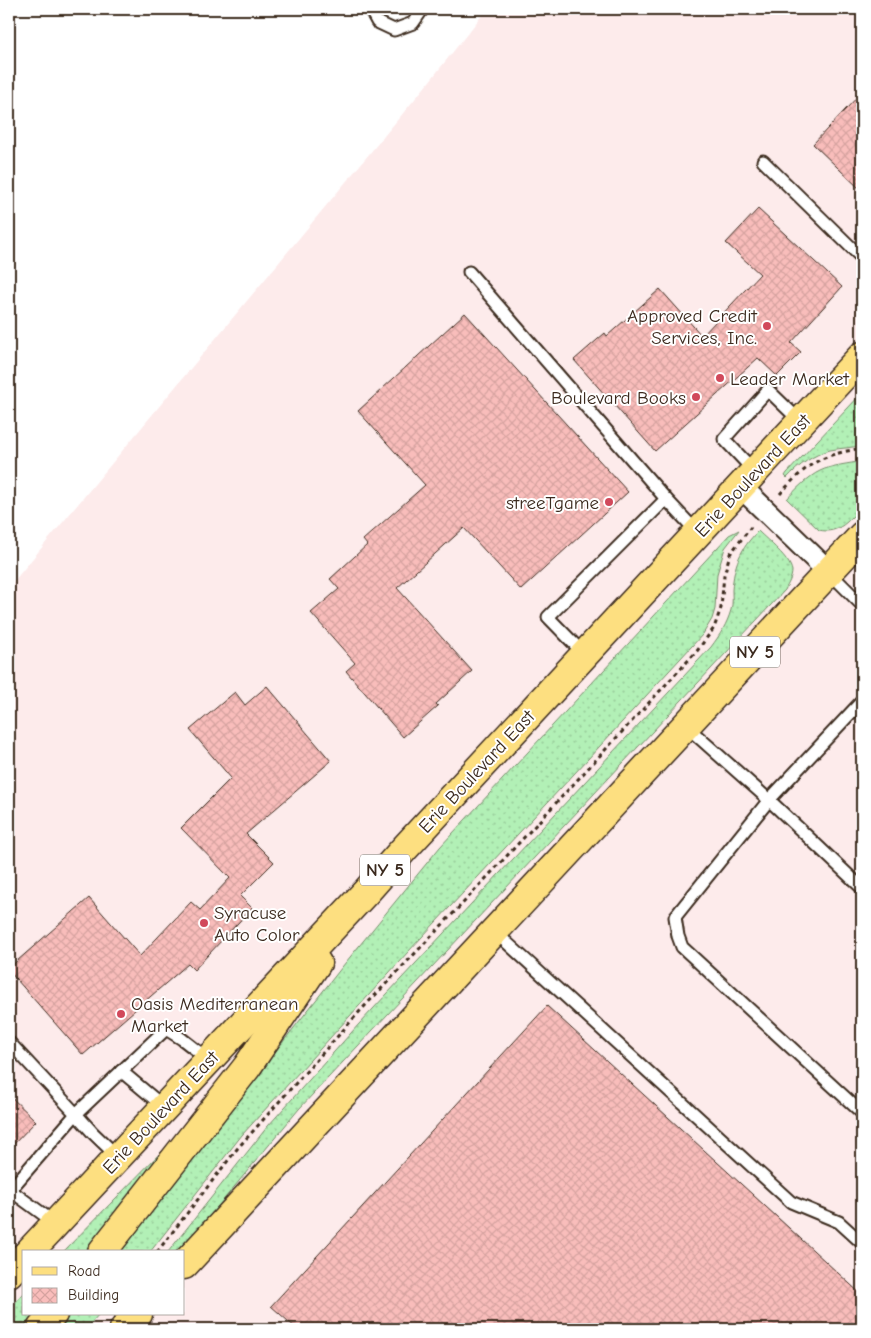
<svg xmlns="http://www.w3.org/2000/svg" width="871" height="1338" font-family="'Comic Neue',sans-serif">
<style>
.built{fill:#fdebeb;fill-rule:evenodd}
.grass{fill:url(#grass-dots);stroke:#768d6a}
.building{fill:url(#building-cross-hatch);stroke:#3b2a1e}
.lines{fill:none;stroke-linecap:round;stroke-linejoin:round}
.service-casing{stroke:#3b2a1e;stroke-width:15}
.minor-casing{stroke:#3b2a1e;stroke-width:25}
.primary-casing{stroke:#3b2a1e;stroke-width:31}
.path{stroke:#3b2a1e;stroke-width:3;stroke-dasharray:4 4;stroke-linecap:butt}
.service{stroke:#fff;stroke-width:11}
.minor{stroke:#fff;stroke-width:21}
.primary{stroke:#fddf80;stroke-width:28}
.poi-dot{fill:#d1495b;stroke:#fff;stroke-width:2}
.labels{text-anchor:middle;stroke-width:4;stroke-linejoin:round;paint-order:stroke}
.shield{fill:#fff;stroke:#766a62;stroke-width:1}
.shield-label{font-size:18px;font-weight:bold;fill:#3b2a1e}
.poi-label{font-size:19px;fill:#3b2a1e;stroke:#fff;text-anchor:end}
.street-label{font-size:19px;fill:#3b2a1e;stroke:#fff}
</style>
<defs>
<pattern id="grass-dots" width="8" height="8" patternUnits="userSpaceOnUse" patternTransform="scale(1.25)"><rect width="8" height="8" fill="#b2f0b6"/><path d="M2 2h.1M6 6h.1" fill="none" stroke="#9ace9c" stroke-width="1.8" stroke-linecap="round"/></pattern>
<pattern id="building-cross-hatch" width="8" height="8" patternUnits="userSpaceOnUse" patternTransform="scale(1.25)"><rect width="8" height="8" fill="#f9bdbb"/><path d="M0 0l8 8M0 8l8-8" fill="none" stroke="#d6a3a0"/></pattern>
</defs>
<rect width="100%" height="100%" fill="#fff"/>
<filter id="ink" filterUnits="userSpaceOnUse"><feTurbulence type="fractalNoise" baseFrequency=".02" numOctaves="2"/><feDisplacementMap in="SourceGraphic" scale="10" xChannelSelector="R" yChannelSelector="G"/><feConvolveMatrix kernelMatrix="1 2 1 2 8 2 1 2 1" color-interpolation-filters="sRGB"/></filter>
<g filter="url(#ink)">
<path class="built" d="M 487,9 L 862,9 L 862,1329 L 9,1329 L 9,587 L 429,82 ZM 24,1252 L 184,1252 L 184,1314 L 24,1314 Z"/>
<g class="grass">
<path d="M 862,393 L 862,445 C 852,448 841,448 830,450 C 813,455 799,465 787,478 L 785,476 L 787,473 Z"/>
<path d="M 862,461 L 862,506 C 850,519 839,535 819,530 L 787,499 C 795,490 809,476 820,471 C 832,465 849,464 862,461 Z"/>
<path d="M 739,530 L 725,548 L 717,574 L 715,609 L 712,619 L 703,634 L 588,759 L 408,952 L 242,1135 L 150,1252 L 117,1252 L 346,962 L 440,847 L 729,535 Z"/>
<path d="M 758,531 C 768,541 790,558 792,571 C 792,578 788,584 785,590 L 299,1109 L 180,1252 L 168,1252 L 268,1126 L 359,1024 L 711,647 C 720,635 727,624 731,610 C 733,603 732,597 732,590 C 734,565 740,549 758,531 Z"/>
<path d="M 166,1147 L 169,1149 L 89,1252 L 63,1252 Z"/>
<path d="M 24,1293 L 24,1314 L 40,1314 L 29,1329 L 9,1329 L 9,1309 Z"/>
<path d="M 68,1314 L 99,1314 L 86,1329 L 57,1329 Z"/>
</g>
<g class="building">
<path d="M 862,92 L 862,191 L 813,144 Z"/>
<path d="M 758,209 L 842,287 L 791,343 L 801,352 L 777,376 L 758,358 L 655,451 L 574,360 L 605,333 L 607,336 L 660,289 L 702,336 L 760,274 L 726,243 Z"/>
<path d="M 465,313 L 628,492 L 521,590 L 464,528 L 397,588 L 472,671 L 436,704 L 438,706 L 403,737 L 346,671 L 355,663 L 311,613 L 339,589 L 330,579 L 367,545 L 363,540 L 425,485 L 358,411 Z"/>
<path d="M 267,686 L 331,761 L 246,834 L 274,862 L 240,896 L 252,908 L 194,970 L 188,964 L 83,1055 L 9,971 L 9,968 L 89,898 L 140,956 L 191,902 L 200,910 L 230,878 L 181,828 L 231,778 L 190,730 L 235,692 L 245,705 Z"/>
<path d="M 547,1006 L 862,1295 L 862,1329 L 297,1329 L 271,1306 Z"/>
<path d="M 9,1095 L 36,1121 L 9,1149 Z"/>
</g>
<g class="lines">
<defs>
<g id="service">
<path d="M 370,9 L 377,22 L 394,30 L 413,23 L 422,10 L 421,9"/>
<path d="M 763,161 L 862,258"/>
<path d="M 469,272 L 666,499 L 698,533"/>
<path d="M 755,472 L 724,439 L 768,390 L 801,422"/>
<path d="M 829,572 L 862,605"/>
<path d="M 585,655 L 548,617 L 666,499"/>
<path d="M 686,726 L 769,800 L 862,701"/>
<path d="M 862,888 L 769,800 L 675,917 L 678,936 L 682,947 L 862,1113"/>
<path d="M 494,931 L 791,1202 L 839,1222 L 862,1243"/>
<path d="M 9,1042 L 76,1114 L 166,1029 L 182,1039 L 209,1060"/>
<path d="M 121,1071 L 164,1107"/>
<path d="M 55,1223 L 10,1190 L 76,1114 L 93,1133 L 118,1157"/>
</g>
<path id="minor" d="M 741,487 L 829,572"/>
<g id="primary">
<path d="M 29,1252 L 366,892 L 404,849 L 862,356"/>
<path d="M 102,1252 L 247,1067 L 317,963"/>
<path d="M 184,1265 L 862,536"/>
<path d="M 9,1273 L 24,1257"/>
<path d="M 41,1329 L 53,1314"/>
<path d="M 124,1329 L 138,1314"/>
</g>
</defs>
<use href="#service" class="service-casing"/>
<use href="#minor" class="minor-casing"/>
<use href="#primary" class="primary-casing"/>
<g class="path">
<path d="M 780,494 C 791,482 802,470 816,462 C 830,454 847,451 862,448"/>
<path d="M 157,1252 L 237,1149 L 361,1010 L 465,901 L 697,651 L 714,628 L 721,608 L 724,575 L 730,554 L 751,527"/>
</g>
<use href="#service" class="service"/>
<use href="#minor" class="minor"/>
<use href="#primary" class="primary"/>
</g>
</g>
<g class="poi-dot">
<circle cx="767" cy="326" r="5"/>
<circle cx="720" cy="378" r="5"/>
<circle cx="696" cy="397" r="5"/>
<circle cx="609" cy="502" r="5"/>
<circle cx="204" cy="923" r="5"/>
<circle cx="121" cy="1014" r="5"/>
</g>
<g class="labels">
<g class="shield">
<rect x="730" y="636.5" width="50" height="31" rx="4"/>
<rect x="360" y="854.5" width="50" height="31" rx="4"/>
</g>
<g class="shield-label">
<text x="755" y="658">NY 5</text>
<text x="385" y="876">NY 5</text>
</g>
<g class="poi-label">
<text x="757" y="322">Approved Credit<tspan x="757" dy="22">Services, Inc.</tspan></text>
<text x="730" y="385" text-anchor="start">Leader Market</text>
<text x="686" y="404">Boulevard Books</text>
<text x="599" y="509">streeTgame</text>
<text x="214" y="919" text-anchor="start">Syracuse<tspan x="214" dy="22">Auto Color</tspan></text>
<text x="131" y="1010" text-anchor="start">Oasis Mediterranean<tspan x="131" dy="22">Market</tspan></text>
</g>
<g class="street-label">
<text transform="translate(752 475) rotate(-47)" y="7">Erie Boulevard East</text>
<text transform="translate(476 771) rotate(-47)" y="7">Erie Boulevard East</text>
<text transform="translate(160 1112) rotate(-47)" y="7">Erie Boulevard East</text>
</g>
</g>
<rect width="871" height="1338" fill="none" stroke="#fff" stroke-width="30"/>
<rect x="15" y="15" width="841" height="1308" fill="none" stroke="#3b2a1e" stroke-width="2" filter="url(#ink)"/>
<rect x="22" y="1250" width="162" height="65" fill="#ffffff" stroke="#b1aaa5"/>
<rect x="32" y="1267" width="25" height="8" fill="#fddf80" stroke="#b1aaa5"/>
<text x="68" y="1276" font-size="15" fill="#3b2a1e">Road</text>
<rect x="32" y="1288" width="25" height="15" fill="url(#building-cross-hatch)" stroke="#b1aaa5"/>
<text x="68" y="1300" font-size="15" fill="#3b2a1e">Building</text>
</svg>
